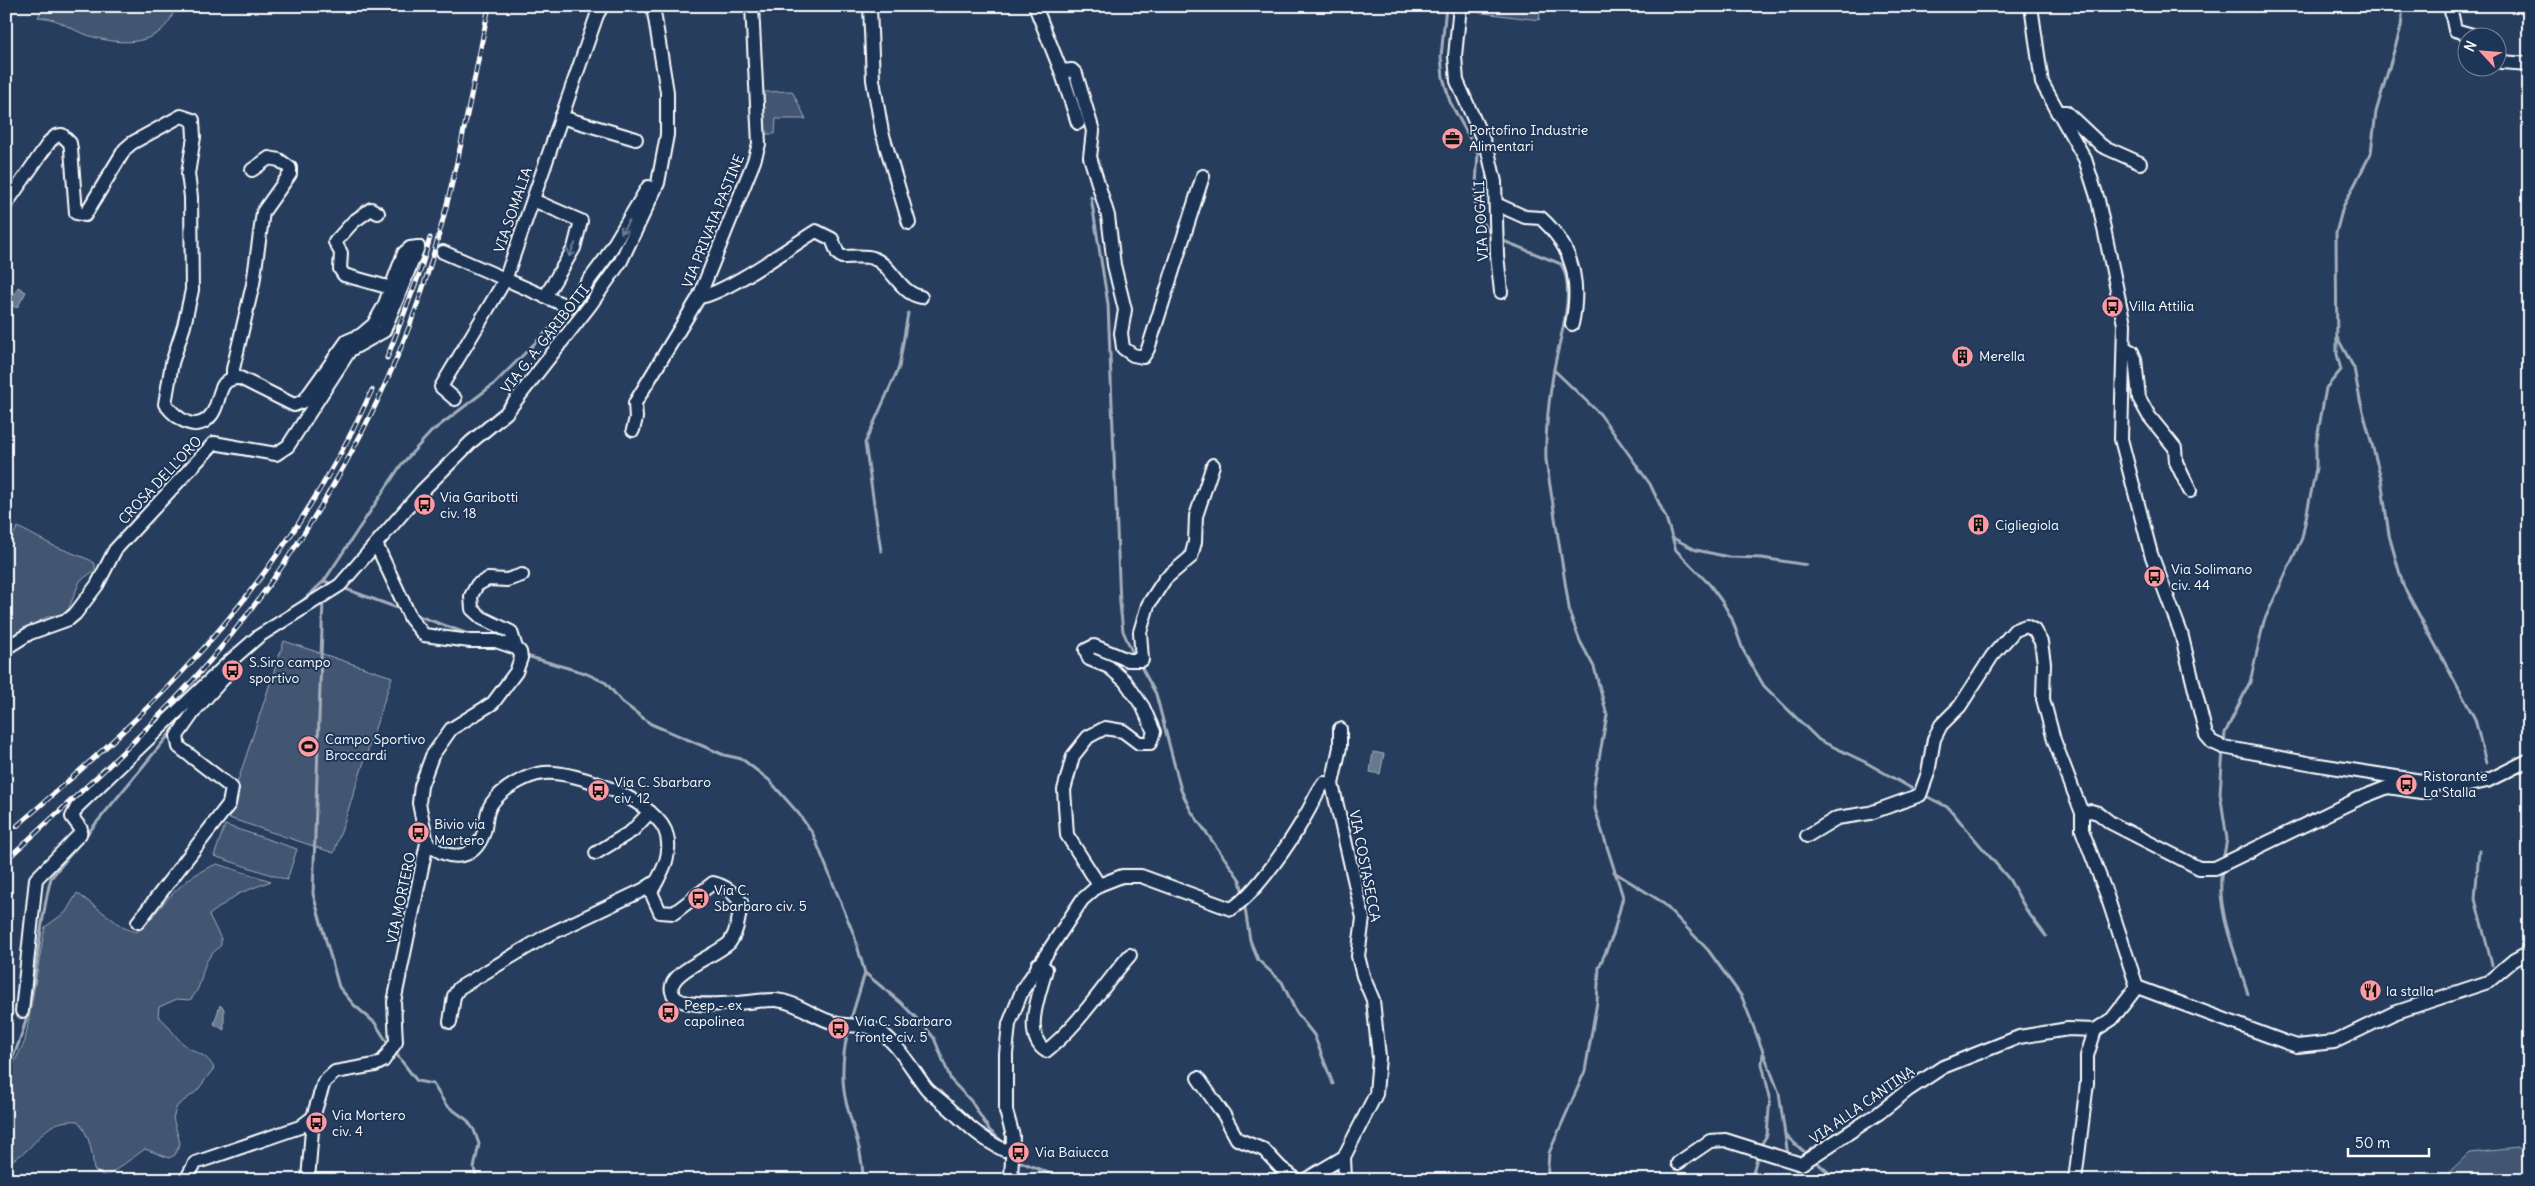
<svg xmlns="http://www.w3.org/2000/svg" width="2535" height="1186" font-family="Delius,sans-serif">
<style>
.green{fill:#425672;stroke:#a0aab8}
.water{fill:#67788e;stroke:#a4aebb}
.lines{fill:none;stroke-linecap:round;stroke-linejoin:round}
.stream{stroke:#a4aebb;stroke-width:3}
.minor-tunnel{stroke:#475a76;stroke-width:12;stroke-dasharray:12 6;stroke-linecap:butt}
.minor-casing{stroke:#fff;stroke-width:16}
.minor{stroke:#1d3557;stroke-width:12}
.rail-casing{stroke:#fff;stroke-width:5}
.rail{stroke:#1d3557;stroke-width:3;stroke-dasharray:9;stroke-linecap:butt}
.oneway{stroke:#6c7c92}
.labels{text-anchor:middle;stroke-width:4;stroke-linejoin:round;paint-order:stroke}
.poi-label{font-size:14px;fill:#fff;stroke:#1d3557;text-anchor:start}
.street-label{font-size:14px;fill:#fff;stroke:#1d3557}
</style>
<rect width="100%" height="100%" fill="#263d5e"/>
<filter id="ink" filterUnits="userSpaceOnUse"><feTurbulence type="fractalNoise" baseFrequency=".02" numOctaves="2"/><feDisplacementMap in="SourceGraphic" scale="10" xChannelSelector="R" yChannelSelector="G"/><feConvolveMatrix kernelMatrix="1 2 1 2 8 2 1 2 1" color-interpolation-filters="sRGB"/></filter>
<g filter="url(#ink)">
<g class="green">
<path d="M 44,6 L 171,6 L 173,14 C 157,51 109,45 77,31 C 60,23 58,19 38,17 Z"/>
<path d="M 1467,6 L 1541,6 L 1539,20 L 1467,11 Z"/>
<path d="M 792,91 L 806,119 L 776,119 L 775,134 L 764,134 L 764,92 Z"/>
<path d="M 18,527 L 52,545 L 90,560 L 95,564 L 95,570 L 80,581 L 68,610 L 63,614 L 49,616 L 6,638 L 6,546 Z"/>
<path d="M 284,641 L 392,677 L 334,853 L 226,817 Z"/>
<path d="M 225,825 L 297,849 L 287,880 L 214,856 Z"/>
<path d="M 217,864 L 271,881 L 238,894 L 209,915 L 221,939 L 221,945 C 218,949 213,952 210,956 C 199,971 205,984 190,1000 L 177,999 L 159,1007 L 158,1016 C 169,1024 174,1037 185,1045 C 198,1055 205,1052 214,1068 L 197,1091 L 177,1106 L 173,1118 L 180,1143 L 175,1155 L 169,1158 L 145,1149 L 106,1177 L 94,1170 C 92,1151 90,1136 78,1121 C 49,1119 44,1134 26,1151 C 20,1156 12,1160 6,1165 L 6,1079 L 25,1041 L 45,927 L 66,912 L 77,893 L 124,928 L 136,932 L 144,927 C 166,900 184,876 217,864 Z"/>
<path d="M 2529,1147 L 2529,1180 L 2441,1180 L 2469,1153 Z"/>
<path d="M 2150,1173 L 2161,1180 L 2113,1180 L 2114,1176 Z"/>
</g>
<g class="water">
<path d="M 18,287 L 26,292 L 17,308 L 9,304 Z"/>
<path d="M 1373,752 L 1384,754 L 1380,774 L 1370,772 Z"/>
<path d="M 220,1005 L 224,1009 L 224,1030 L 214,1024 Z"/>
</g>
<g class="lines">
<g class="stream">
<path d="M 1446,6 L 1441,57 L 1443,77 L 1450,102 L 1478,153 L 1475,200 L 1477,216 L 1493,237"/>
<path d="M 1091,197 L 1108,304 L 1120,604 L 1123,631 L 1134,656"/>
<path d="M 1501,240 L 1561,264 C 1577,290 1559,340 1554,369 C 1549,399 1545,430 1546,460 L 1570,614 L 1580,641 L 1594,667 L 1607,715 L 1594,786 L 1595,809 L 1623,897 L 1613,935 L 1599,967 L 1597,1002 L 1585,1071 L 1549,1153 L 1547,1180"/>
<path d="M 2338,339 L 2354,368 L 2360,400 L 2381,478 L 2389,535 L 2403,585 L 2475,719 L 2486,763"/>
<path d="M 1554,370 L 1600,414 L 1650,484 L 1666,518 L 1676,550 L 1710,585 L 1723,603 L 1732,619 L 1743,650 L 1764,686 L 1819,740 L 1865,762 L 1918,792"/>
<path d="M 1673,538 L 1696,550 L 1729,557 L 1762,558 L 1807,565"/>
<path d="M 881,551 L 865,443 L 899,367 L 908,313"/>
<path d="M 324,581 L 335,585"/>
<path d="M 343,588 L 403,610"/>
<path d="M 323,599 L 313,894 L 339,987 L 354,1005 L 375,1023 L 390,1047"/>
<path d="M 298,605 L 324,581 L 401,465 L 431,432 L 494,384 L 564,314"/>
<path d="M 413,614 L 471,635"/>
<path d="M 523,655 L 585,673 L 606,683 L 622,702 L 651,724 L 724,755 L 742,759 L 769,780 L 799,814 L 813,834 L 854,935 L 865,973 L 900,1002 L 926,1028 L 934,1038 L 951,1080 L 971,1101 L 990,1131 L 1006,1145"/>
<path d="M 1139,663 L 1156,694 L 1181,790 L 1191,811 L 1240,880 L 1243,894"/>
<path d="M 2224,744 L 2225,733 L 2250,682 L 2264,621 L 2302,538 L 2316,468 L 2316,444 L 2326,388 L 2341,370 L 2337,354 L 2336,233 L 2343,207 L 2371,153 L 2376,112 L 2401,27 L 2403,6"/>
<path d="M 1924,795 L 1949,808 L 1973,837 L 2009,879 L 2027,911 L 2046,936"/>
<path d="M 2479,850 L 2475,899 L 2492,965"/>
<path d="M 2223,861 L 2227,839 L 2220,793 L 2223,750"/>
<path d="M 2222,869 C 2215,910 2237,956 2248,994"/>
<path d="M 1614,872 L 1662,902 L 1708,950 L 1742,997 L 1779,1093 L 1788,1156"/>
<path d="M 1244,902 L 1250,940 L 1258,960 L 1282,982 L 1296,1012 L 1314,1035 L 1333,1084"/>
<path d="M 850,1022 L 865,973"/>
<path d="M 849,1028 C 843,1049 841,1076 845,1097 C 851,1126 863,1148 863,1180"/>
<path d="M 394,1051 L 417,1081 L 433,1084 L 446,1105 L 467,1120 L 474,1130 L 479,1144 L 474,1168 L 477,1180"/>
<path d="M 6,1071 C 39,1012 34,942 51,878 L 177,725"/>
<path d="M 1786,1136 L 1808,1155"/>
<path d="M 1759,1148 L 1767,1135 L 1770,1097 L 1762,1064 L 1763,1052"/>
<path d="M 1813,1159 L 1837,1180"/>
<path d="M 1016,1160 L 1051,1174 L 1058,1180"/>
<path d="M 1794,1166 L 1801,1180"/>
<path d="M 1751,1180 L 1758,1154"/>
</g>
<path class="minor-tunnel" d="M 418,247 L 443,252"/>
<defs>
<g id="minor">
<path d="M 870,6 L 873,80 L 882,132 L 909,223"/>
<path d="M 1035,6 L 1061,71 L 1078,123"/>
<path d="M 1460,6 L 1455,56 L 1457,81 L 1488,151 L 1495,182 L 1497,255 L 1501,292"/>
<path d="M 2031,6 L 2042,83 L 2085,159 L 2098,200 L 2124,324 L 2121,439 L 2151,554 L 2181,633 L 2206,735 L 2212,742 L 2223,747 L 2313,764 L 2460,787 L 2487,781 L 2529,760"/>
<path d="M 2450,6 L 2455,30 L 2483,38"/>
<path d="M 2498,59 L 2501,62 L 2529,64"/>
<path d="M 1061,71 L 1072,70 L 1076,74 L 1093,131 L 1090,157 L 1108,216 L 1114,265 L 1125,310 L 1121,333 L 1123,348 L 1133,355 L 1143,357 L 1148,349 L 1203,176"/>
<path d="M 2057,112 L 2066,112 L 2102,146 L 2140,163"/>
<path d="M 561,117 L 636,139"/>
<path d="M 533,200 L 581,221 L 574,248 L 545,297"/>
<path d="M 6,204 L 50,141 L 56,136 L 62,135 L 70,143 L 71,149 L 76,213 L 85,215 L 125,149 L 132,143 L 181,116 L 193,120 L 194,137 L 188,174 L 191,197 L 192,290 L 184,326 L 172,363 L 165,404 C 177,419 197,435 212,414 C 222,400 216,377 240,378 L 294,405 L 304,401 L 347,341 L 361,335 L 374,324 L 384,306 L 404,253 L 410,248 L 418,247"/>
<path d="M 1496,204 L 1525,217 L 1541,218 C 1573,247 1581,282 1572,324"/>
<path d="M 378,213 L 371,209 L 353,222 L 335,242 L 341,253 L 340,269 L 344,275 L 391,288"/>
<path d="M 443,252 L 569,307 L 605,259 L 648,187"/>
<path d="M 699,297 C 725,294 790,247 816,231 L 832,239 L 838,254 L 842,257 C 851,257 865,255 873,258 C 893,266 898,292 921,297"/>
<path d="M 2125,348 L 2132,352 L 2135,359 L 2139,398 L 2149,416 L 2175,448 L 2176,462 L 2190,491"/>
<path d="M 233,378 L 233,369 L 253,284 L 263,212 L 290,174 L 290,168 L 279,160 L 269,158 L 252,170"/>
<path d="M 455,399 L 441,387 L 505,280 L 597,15 L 602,6"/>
<path d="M 633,430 L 636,418 L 635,403 L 699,297 L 754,161 L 759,144 L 752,6"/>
<path d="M 6,648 L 30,633 L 69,619 L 75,614 L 97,585 L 115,550 L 214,443 L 276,454 L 288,446 L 350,350 L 384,331 L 418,247"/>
<path d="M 516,648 L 511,632 L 482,618 L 472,609 L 471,596 L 477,585 L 488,579 L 507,580 L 522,575"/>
<path d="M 1340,729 L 1340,747 L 1332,784 L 1363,918 L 1358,956 L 1363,976 L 1373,1000 L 1379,1057 L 1376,1094 L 1344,1157 L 1345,1180"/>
<path d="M 2082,813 L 2091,811 L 2098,813 L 2111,823 L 2199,868 L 2215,868 L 2360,798 L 2388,787 L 2421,792 L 2427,791 L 2434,784"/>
<path d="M 1807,836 L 1837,818 L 1870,813 L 1920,795 L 1928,773 L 1934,739 L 1941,725 L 1960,706 L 1992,656 L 2015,630 L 2026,626 L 2034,630 L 2041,642 L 2044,663 L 2043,699 L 2054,740 L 2082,813 L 2082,830 L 2106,893 L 2137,987 L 2285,1042 L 2297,1046 L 2334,1042 L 2394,1013 L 2488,982 L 2514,960 L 2529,952"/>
<path d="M 427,843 C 448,861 474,862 484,832 C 487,822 485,813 492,803 C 502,789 526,775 544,773 C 575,770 660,802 667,836 C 672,858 661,873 651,892 L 660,912 L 674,913 L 713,883 C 726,886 732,892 741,902 C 739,916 738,930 730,942 C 719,955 662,973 673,994 C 682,1014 757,999 776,1000 C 798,1002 814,1018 835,1023 C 847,1027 860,1024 872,1028 C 893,1034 914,1073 927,1089 C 934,1096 943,1102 950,1109 C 967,1125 983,1140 1004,1150 L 1011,1148"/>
<path d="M 596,853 L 632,831 L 650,812"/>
<path d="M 1099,885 L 1067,835 L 1064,790 L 1073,756 L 1088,737 L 1105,728 L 1123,731 L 1139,743 L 1150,743 L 1154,732 L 1143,707 L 1125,681 L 1109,667 L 1089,659 L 1086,650 L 1094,646 L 1128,660 L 1142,660 L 1140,632 L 1148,605 L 1165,579 L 1191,557 L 1195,542 L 1196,516 L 1213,465"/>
<path d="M 138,922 L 229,804 L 232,788 L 179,747 L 177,736 L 196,709 L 223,679 L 227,667"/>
<path d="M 1038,964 L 1046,969 C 1041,991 1021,1035 1046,1051 C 1080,1024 1102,987 1130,955"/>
<path d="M 22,1011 L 36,879 L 80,834 L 81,829 L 72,817 L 77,807 L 228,663 L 259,636 L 340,585 L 422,491 L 471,442 L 506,413 L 591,304 L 621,261 L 658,183 L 667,135 L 667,92 L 653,6"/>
<path d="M 450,1022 L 454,996 L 459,988 L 546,936 L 643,890 L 657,881"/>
<path d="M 1198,1078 L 1224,1115 L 1237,1139 L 1264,1150 L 1281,1168 L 1297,1180"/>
<path d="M 1678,1163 L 1710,1141 L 1725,1140 L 1801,1164 L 1879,1113 L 1908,1090 L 1943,1067 L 2019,1037 L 2068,1029 L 2095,1030 L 2112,1019 L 2137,987"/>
<path d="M 186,1180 L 195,1163 L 300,1127 L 313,1117"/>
<path d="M 308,1180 L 313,1117 L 324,1082 L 335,1072 L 375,1065 L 383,1061 L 396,1042 L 394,1002 L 427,843 L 419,803 L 421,786 L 432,756 L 451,729 L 493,703 L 516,672 L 521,658 L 520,652 L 516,648 L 496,641 L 470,641 L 424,635 L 411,619 L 376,544"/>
<path d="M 938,1180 L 940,1180"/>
<path d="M 1011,1180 L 1013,1136 L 1006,1111 L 1006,1054 L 1009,1024 L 1022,991 L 1082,900 L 1099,885 L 1122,876 L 1141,876 L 1231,909 C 1256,894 1292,840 1307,813 C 1313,803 1316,793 1324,783 L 1332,784"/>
<path d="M 1305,1180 L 1344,1157"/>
<path d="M 2075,1180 L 2087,1083 L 2087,1056 L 2095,1030"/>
</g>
</defs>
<use href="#minor" class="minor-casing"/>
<use href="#minor" class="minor"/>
<defs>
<g id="rail">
<path d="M 387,358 L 420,272 L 430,238"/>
<path d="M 17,826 C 74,776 131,727 183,671 C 259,589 326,492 372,390"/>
<path d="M 7,859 C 71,801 135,744 193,680 C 293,569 384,415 428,272 C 455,185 471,95 489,6"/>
</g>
</defs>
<use href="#rail" class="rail-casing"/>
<use href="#rail" class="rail"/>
</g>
<defs><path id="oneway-shaft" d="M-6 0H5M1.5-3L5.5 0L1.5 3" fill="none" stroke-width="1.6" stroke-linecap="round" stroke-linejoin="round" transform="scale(1.25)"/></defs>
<g class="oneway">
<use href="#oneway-shaft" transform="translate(625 227) rotate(121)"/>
<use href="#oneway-shaft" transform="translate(572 250) rotate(115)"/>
</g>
</g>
<defs>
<symbol id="office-disc" viewBox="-11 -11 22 22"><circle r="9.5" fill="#ff9aa2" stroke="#1d3557"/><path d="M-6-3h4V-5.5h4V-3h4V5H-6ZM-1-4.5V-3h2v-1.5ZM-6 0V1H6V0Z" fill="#111"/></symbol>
<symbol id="bus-disc" viewBox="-11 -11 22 22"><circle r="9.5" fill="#ff9aa2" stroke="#1d3557"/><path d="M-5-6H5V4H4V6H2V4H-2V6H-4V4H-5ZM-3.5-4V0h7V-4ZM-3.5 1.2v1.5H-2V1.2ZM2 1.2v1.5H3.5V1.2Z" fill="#111"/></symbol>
<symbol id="building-disc" viewBox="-11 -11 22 22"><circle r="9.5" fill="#ff9aa2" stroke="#1d3557"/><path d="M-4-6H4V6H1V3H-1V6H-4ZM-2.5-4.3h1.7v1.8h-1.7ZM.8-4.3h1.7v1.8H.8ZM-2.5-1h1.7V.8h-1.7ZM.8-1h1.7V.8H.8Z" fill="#111"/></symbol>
<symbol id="stadium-disc" viewBox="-11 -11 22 22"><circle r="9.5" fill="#ff9aa2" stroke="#1d3557"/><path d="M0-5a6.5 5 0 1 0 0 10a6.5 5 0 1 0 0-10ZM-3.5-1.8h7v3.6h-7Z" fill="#111"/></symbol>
<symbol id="restaurant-disc" viewBox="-11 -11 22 22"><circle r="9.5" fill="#ff9aa2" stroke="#1d3557"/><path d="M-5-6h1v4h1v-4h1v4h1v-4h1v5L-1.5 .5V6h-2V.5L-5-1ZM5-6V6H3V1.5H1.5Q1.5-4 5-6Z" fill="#111"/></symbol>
</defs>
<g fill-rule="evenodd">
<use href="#office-disc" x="1440" y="126" width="25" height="25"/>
<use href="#bus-disc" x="2100" y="294" width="25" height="25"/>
<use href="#building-disc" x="1950" y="344" width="25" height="25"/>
<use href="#bus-disc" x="412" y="492" width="25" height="25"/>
<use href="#building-disc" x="1966" y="512" width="25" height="25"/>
<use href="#bus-disc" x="2142" y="564" width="25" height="25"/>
<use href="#bus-disc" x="220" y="658" width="25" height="25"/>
<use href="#stadium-disc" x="296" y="734" width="25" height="25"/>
<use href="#bus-disc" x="2394" y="772" width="25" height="25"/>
<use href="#bus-disc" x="586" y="778" width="25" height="25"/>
<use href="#bus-disc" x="406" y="820" width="25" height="25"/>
<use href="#bus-disc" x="686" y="886" width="25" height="25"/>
<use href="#restaurant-disc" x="2358" y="978" width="25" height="25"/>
<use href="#bus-disc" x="656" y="1000" width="25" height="25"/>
<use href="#bus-disc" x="826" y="1016" width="25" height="25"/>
<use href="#bus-disc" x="304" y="1110" width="25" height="25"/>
<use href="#bus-disc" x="1006" y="1140" width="25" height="25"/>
</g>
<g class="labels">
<g class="poi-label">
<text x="1469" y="135">Portofino Industrie<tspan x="1469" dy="16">Alimentari</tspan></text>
<text x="2129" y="311">Villa Attilia</text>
<text x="1979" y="361">Merella</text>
<text x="440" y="502">Via Garibotti<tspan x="440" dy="16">civ. 18</tspan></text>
<text x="1995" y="530">Cigliegiola</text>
<text x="2171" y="574">Via Solimano<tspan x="2171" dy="16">civ. 44</tspan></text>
<text x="249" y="667">S.Siro campo<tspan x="249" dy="16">sportivo</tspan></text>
<text x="325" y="744">Campo Sportivo<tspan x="325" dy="16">Broccardi</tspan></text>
<text x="2423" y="781">Ristorante<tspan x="2423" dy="16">La Stalla</tspan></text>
<text x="614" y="787">Via C. Sbarbaro<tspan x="614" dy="16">civ. 12</tspan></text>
<text x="434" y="829">Bivio via<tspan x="434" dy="16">Mortero</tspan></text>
<text x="714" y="895">Via C.<tspan x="714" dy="16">Sbarbaro civ. 5</tspan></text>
<text x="2386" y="996">la stalla</text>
<text x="684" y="1010">Peep - ex<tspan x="684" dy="16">capolinea</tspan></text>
<text x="855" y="1026">Via C. Sbarbaro<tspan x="855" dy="16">fronte civ. 5</tspan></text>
<text x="332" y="1120">Via Mortero<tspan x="332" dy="16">civ. 4</tspan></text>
<text x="1035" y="1157">Via Baiucca</text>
</g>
<g class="street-label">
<text transform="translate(513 210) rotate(-71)" y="5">VIA SOMALIA</text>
<text transform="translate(713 221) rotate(-68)" y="5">VIA PRIVATA PASTINE</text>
<text transform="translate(1481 221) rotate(-93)" y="5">VIA DOGALI</text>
<text transform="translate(545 339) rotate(-52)" y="5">VIA G. A. GARIBOTTI</text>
<text transform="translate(160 480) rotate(-47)" y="5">CROSA DELL'ORO</text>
<text transform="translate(1365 866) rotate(79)" y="5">VIA COSTASECCA</text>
<text transform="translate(401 898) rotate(-78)" y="5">VIA MORTERO</text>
<text transform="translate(1862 1105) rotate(-35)" y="5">VIA ALLA CANTINA</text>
</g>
</g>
<rect width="2535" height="1186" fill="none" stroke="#1d3557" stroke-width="25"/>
<rect x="12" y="12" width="2510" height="1161" fill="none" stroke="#fff" stroke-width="2" filter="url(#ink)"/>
<g transform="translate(2482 52) rotate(296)"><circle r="24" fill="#1d3557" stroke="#77869a"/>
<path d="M0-4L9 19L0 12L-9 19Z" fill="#ff9aa2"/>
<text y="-8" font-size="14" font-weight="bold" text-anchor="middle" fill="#ffffff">N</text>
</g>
<path d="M2348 1148v8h81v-8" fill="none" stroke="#ffffff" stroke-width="2.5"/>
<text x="2355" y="1148" font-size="15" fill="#ffffff" stroke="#1d3557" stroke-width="4" paint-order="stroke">50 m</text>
</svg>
